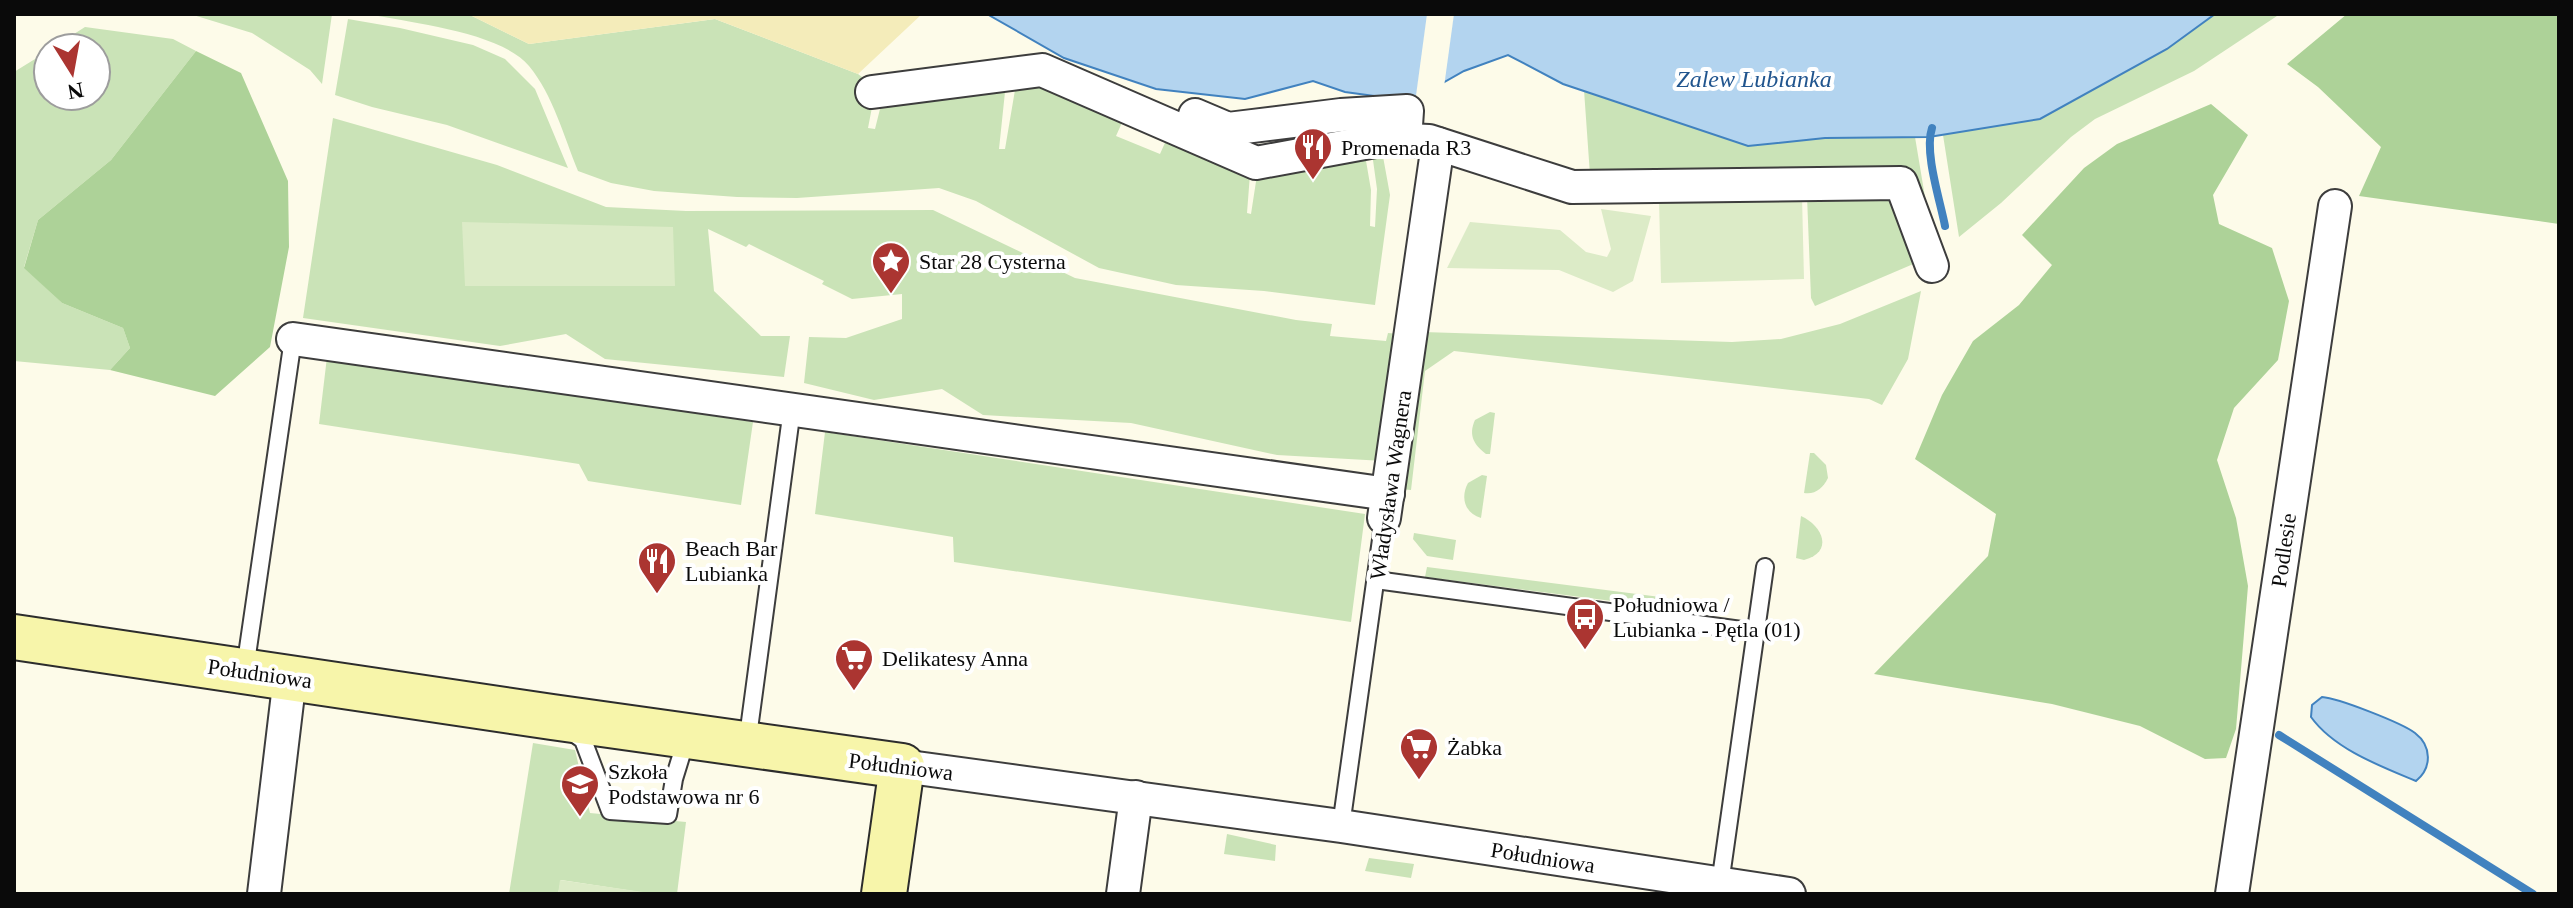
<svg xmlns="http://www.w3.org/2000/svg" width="2573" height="908" font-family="Georgia,serif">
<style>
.green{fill:#cae3b7}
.forest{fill:#add298}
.sand{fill:#f4ecba}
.pitch{fill:#dcebc7}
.water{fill:#b3d4ef;stroke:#4182bf;stroke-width:2}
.pier{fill:#fdfbe9}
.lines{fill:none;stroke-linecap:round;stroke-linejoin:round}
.stream{stroke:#4182bf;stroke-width:8}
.lane-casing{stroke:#3d3d3d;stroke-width:20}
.street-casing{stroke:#3d3d3d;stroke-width:36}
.secondary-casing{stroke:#2c2c2c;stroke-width:48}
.lane{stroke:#fff;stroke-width:16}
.street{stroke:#fff;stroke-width:32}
.secondary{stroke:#f7f5aa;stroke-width:44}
.labels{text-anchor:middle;stroke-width:8;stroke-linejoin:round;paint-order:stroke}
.poi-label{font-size:22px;fill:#0a0a0a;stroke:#fff;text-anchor:start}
.street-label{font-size:22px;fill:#0a0a0a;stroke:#fff}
.water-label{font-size:24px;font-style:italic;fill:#21558e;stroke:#fff}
</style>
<rect width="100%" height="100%" fill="#fdfbe9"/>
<g class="green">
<path d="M 190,14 L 332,14 L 322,84 L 310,70 L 252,33 Z"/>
<path d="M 368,14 L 472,16 L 529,44 L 715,19 L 858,74 L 870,83 L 873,102 L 868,128 L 875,129 L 881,105 L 1005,92 L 999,149 L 1005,149 L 1015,90 L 1049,84 L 1124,118 L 1116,136 L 1160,154 L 1168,136 L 1250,174 L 1247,213 L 1251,214 L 1257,175 L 1365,155 L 1371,190 L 1370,226 L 1375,227 L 1377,189 L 1372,153 L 1382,151 L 1390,195 L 1375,305 L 1264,291 L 1176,285 L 1099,268 L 976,201 L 939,188 L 797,198 L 737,197 L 654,191 L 611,183 L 578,171 C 564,137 553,95 529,66 C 501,32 411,23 368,14 Z"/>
<path d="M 2215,14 L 2280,14 L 2194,71 L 2095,119 L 2071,137 L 2001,203 L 1959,237 L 1943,135 L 2045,116 L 2167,49 Z"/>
<path d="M 348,19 L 400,28 L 473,45 L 505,59 L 535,89 L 568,168 L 447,125 L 372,107 L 335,95 Z"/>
<path d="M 85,27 L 173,39 L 196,51 L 111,160 L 38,220 L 24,267 L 62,303 L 123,328 L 130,348 L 110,370 L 14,361 L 14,72 L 48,51 L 48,96 L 96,96 L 96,48 L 52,48 Z"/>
<path d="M 1584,90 L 1748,146 L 1825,138 L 1915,137 L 1932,239 L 1904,174 L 1590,175 Z"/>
<path d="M 333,118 L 497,165 L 606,207 L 686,211 L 933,210 L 1075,278 L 1296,320 L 1332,324 L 1330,336 L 1386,341 L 1388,333 L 1399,334 L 1384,461 L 1277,455 L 1131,423 L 983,415 L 942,389 L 874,400 L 804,383 L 809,337 L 846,338 L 902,319 L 902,294 L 852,299 L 822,284 L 824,281 L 749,244 L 746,247 L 708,229 L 714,291 L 761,336 L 790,336 L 784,377 L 605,359 L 566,334 L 500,346 L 303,318 Z"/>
<path d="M 1893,193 L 1918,262 L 1815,306 L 1811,298 L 1807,196 Z"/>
<path d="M 1921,291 L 1908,359 L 1882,405 L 1869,399 L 1454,351 L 1425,371 L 1411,490 L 1399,489 L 1423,332 L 1732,342 L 1781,339 L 1840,324 Z"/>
<path d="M 327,357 L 753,422 L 741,505 L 588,481 L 579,464 L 319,424 Z"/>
<path d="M 1490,412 L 1495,413 L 1490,454 L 1486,454 C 1474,445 1468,435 1475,420 Z"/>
<path d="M 825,432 L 1365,514 L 1351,622 L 954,562 L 953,537 L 815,514 Z"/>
<path d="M 1810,453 L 1814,453 L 1826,465 L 1828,478 C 1823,488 1815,495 1804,493 Z"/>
<path d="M 1482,475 L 1487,476 L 1481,518 C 1465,513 1460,498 1468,483 Z"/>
<path d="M 1801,516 C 1823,526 1834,552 1804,560 L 1796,558 Z"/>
<path d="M 1414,533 L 1456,540 L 1453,560 L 1427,556 L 1413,539 Z"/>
<path d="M 1427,567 L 1707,603 L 1706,613 L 1425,577 Z"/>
<path d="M 533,743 L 575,750 L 590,813 L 686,822 L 677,894 L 653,894 L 561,880 L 558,894 L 509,894 Z"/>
<path d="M 1227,834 L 1276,845 L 1275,861 L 1224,854 Z"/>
<path d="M 1369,858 L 1414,864 L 1411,878 L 1365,871 Z"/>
</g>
<g class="forest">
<path d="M 2347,14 L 2559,14 L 2559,224 L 2359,196 L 2381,147 L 2318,87 L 2287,64 Z"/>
<path d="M 196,51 L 241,73 L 288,181 L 289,247 L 270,347 L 215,396 L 110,370 L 130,348 L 123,328 L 62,303 L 24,268 L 38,220 L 111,160 Z"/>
<path d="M 2211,104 L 2248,135 L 2213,195 L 2219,224 L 2272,248 L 2289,301 L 2278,360 L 2234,408 L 2217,460 L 2236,518 L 2248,586 L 2236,729 L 2226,758 L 2205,759 L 2140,726 L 2052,704 L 1874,674 L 1988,556 L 1996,514 L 1915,459 L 1942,395 L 1973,341 L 2019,305 L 2052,265 L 2022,235 L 2084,168 L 2117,144 Z"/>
</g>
<path class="sand" d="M 453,14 L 922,14 L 858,74 L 715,19 L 529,44 L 472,16 Z"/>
<g class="pitch">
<path d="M 1802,196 L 1804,279 L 1661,283 L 1659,199 Z"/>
<path d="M 1601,209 L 1651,216 L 1633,281 L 1613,292 L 1559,270 L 1447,268 L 1470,222 L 1560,230 L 1586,252 L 1607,257 L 1611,249 Z"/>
<path d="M 462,222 L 673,227 L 675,286 L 465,286 Z"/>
<path d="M 560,880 L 657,894 L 558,894 Z"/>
</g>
<g class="water">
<path d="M 987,14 L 2215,14 L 2167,49 L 2040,119 L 1929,137 L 1825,138 L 1748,146 L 1563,84 L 1508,55 L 1464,71 L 1411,101 L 1345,92 L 1313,81 L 1245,99 L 1156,89 L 1064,58 Z"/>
<path d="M 2322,697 C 2338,698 2402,723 2415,733 C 2432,746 2432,768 2416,781 C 2380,766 2334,749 2311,717 L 2312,705 Z"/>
</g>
<path class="pier" d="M 1427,14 L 1454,14 L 1444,87 L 1415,103 Z"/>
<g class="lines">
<g class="stream">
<path d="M 1932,128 C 1924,152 1940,200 1945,226"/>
<path d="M 2279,735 L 2533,894"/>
</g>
<defs>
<g id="lane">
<path d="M 1376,580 L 1756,632"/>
<path d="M 245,669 L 293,339"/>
<path d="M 569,730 L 583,740 L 610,811 L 668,815 L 674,779 L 686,740"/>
<path d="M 747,744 L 792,409"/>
<path d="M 1341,826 L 1384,518"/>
<path d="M 1720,884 L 1765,567"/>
</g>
<g id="street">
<path d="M 872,92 L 1042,70 L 1256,163 L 1386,139 L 1429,141 L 1572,187 L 1901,183 L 1932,266"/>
<path d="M 1195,115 L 1228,129 L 1341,115 L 1407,111 L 1405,140"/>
<path d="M 293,339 L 1388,494"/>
<path d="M 1384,518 L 1438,144"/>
<path d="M 902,766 L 1341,826 L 1789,894"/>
<path d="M 264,894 L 290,677"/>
<path d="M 1123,894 L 1136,797"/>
<path d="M 2232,894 L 2335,206"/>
</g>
<path id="secondary" d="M 14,637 L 552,717 L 902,766 L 884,894"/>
</defs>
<use href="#lane" class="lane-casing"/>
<use href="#street" class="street-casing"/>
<use href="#secondary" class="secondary-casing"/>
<use href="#lane" class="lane"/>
<use href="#street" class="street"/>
<use href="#secondary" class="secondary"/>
</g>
<defs>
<symbol id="restaurant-pin" viewBox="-11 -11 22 30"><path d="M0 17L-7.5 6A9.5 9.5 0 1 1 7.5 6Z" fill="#ab3531" stroke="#fff"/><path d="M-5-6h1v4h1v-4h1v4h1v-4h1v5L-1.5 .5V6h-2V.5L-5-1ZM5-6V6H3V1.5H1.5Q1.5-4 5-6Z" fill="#fff"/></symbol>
<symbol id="sight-pin" viewBox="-11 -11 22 30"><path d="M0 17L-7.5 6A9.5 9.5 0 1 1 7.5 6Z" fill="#ab3531" stroke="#fff"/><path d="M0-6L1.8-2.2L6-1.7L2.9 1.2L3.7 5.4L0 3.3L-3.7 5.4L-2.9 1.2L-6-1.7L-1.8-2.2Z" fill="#fff"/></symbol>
<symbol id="bus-pin" viewBox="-11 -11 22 30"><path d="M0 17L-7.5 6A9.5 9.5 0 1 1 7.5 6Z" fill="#ab3531" stroke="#fff"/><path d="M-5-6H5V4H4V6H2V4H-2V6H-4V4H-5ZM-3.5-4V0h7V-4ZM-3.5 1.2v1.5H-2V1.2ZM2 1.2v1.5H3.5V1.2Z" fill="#fff"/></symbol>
<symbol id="supermarket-pin" viewBox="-11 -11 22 30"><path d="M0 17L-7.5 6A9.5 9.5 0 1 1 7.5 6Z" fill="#ab3531" stroke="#fff"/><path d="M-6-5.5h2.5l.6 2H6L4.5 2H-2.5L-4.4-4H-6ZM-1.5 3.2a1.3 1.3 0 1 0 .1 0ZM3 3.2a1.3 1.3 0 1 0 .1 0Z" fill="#fff"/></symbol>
<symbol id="school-pin" viewBox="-11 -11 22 30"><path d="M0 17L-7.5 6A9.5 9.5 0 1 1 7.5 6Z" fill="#ab3531" stroke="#fff"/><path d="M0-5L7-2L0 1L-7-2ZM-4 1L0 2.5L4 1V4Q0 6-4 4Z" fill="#fff"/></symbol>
</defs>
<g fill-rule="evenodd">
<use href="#restaurant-pin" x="1291" y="125" width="44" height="60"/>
<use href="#sight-pin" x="869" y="239" width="44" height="60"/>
<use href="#restaurant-pin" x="635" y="539" width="44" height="60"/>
<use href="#bus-pin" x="1563" y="595" width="44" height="60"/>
<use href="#supermarket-pin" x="832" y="636" width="44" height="60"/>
<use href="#supermarket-pin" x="1397" y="725" width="44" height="60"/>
<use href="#school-pin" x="558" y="762" width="44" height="60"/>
</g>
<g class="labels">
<g class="poi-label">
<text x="1341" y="155">Promenada R3</text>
<text x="919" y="269">Star 28 Cysterna</text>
<text x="685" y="556">Beach Bar<tspan x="685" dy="25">Lubianka</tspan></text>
<text x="1613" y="612">Południowa /<tspan x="1613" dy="25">Lubianka - Pętla (01)</tspan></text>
<text x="882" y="666">Delikatesy Anna</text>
<text x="1447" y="755">Żabka</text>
<text x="608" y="779">Szkoła<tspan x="608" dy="25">Podstawowa nr 6</tspan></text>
</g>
<g class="street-label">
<text transform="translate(1390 485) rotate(-82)" y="8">Władysława Wagnera</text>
<text transform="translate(2283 550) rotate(-82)" y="8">Podlesie</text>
<text transform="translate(260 673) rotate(8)" y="8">Południowa</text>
<text transform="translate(901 766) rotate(7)" y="8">Południowa</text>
<text transform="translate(1543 857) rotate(9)" y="8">Południowa</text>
</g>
<g class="water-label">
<text x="1754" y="87">Zalew Lubianka</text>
</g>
</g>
<rect width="2573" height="908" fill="none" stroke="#0a0a0a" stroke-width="32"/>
<g transform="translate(72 72) rotate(169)"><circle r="38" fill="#ffffff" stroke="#9d9d9d" stroke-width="2"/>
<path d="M0-6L14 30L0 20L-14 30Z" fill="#ab3531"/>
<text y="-12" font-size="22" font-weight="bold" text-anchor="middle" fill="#0a0a0a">N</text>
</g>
</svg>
